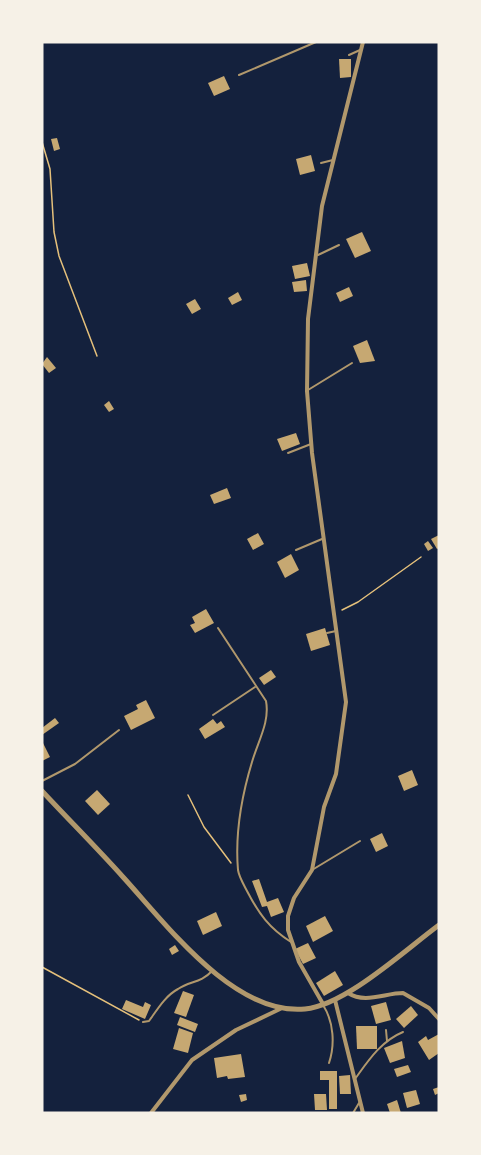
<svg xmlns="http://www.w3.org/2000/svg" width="481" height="1155" font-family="Cabin,sans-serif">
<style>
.building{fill:#c6a872}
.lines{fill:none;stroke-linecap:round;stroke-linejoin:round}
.path{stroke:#e5c07b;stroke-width:1.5}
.service{stroke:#b1986c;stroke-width:2}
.minor{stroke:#b1986c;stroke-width:4}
.tertiary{stroke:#b1986c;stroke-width:5}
</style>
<rect width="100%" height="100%" fill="#14213d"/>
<g class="building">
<path d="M 339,59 L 351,59 L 351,77 L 340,78 Z"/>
<path d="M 224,76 L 230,89 L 214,96 L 208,83 Z"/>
<path d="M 57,138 L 60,149 L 54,151 L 51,139 Z"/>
<path d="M 311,155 L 315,171 L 300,175 L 296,159 Z"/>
<path d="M 362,232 L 371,251 L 355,258 L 346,239 Z"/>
<path d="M 307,263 L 310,276 L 295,279 L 292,266 Z"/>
<path d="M 306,280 L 307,291 L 294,292 L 292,282 Z"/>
<path d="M 349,287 L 353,296 L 340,302 L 336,293 Z"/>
<path d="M 238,292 L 242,300 L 232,305 L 228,298 Z"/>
<path d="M 195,299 L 201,309 L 192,314 L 186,304 Z"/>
<path d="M 367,340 L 375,361 L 360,363 L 353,346 Z"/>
<path d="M 47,357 L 56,368 L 49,373 L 42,364 Z"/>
<path d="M 109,401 L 114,409 L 109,412 L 104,405 Z"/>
<path d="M 296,433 L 300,444 L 282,451 L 277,439 Z"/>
<path d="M 227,488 L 231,498 L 214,504 L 210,495 Z"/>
<path d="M 258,533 L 264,544 L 253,550 L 247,539 Z"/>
<path d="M 439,535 L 439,548 L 437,549 L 431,539 Z"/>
<path d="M 428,541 L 433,548 L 428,551 L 424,544 Z"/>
<path d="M 291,554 L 299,570 L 285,578 L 277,562 Z"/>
<path d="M 206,609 L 214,623 L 195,633 L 190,625 L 195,623 L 192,617 Z"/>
<path d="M 325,628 L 330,645 L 311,651 L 306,634 Z"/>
<path d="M 271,670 L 276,677 L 264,685 L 259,678 Z"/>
<path d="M 146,700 L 155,718 L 131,730 L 124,716 L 138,709 L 136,705 Z"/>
<path d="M 55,718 L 59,723 L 42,735 L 42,728 Z"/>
<path d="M 213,719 L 217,724 L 221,721 L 225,727 L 205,739 L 199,729 Z"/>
<path d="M 42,741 L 50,757 L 42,761 Z"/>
<path d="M 412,770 L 418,785 L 404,791 L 398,776 Z"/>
<path d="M 97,790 L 110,804 L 98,815 L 85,801 Z"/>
<path d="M 382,833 L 388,846 L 376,852 L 370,839 Z"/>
<path d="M 259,879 L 267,902 L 278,898 L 284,912 L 271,917 L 267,906 L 262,907 L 252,881 Z"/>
<path d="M 216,912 L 222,926 L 203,935 L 197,921 Z"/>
<path d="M 325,916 L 333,931 L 313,942 L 306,926 Z"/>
<path d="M 308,943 L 316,958 L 303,964 L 295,949 Z"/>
<path d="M 175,945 L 179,951 L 172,955 L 169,949 Z"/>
<path d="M 335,971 L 343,985 L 324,996 L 316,983 Z"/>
<path d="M 183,991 L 194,995 L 186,1017 L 174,1013 Z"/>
<path d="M 126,1000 L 143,1007 L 145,1002 L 151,1005 L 145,1019 L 122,1009 Z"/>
<path d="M 386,1002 L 391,1020 L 376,1024 L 371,1006 Z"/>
<path d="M 411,1006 L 418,1015 L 404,1028 L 396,1019 Z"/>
<path d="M 180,1017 L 198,1024 L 195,1032 L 177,1025 Z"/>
<path d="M 356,1026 L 377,1026 L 377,1049 L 357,1049 Z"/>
<path d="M 179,1028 L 193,1033 L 188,1053 L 173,1049 Z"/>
<path d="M 439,1034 L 439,1053 L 429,1060 L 418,1042 L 426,1036 L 428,1040 Z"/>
<path d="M 402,1041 L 405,1058 L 390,1063 L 384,1048 Z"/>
<path d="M 241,1054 L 245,1077 L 228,1079 L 227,1076 L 217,1078 L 214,1058 Z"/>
<path d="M 408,1065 L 411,1072 L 397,1077 L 394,1069 Z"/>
<path d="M 320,1071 L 337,1071 L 337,1109 L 329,1109 L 329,1080 L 320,1080 Z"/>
<path d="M 350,1075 L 351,1094 L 340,1094 L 339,1076 Z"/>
<path d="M 439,1087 L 439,1093 L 435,1095 L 433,1089 Z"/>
<path d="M 416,1090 L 420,1104 L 407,1108 L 403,1093 Z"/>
<path d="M 246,1094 L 247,1100 L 241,1102 L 239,1095 Z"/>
<path d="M 314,1094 L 326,1094 L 327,1110 L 315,1110 Z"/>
<path d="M 397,1100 L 401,1113 L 390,1113 L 387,1104 Z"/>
</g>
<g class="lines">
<g class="path">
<path d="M 42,142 L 50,169 L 54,232 L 59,256 L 97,356"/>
<path d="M 342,610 L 358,602 L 421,557"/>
<path d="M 188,795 L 204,827 L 231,863"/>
<path d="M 42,967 L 139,1020"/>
</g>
<g class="service">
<path d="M 349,55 L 360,50"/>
<path d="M 239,75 L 316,42"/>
<path d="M 321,163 L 333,160"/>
<path d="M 318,255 L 339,245"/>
<path d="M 308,390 L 352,363"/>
<path d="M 288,453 L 311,444"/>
<path d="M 296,550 L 322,539"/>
<path d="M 218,628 L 266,701 C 270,722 258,741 252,762 C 242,795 235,835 238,870 C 239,877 244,885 247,891 C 259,914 269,928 291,942"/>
<path d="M 327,633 L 336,631"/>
<path d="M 213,715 L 255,687"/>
<path d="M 42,781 L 75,764 L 119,730"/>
<path d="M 312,870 L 360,841"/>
<path d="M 323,1005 C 334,1022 335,1045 329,1063"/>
<path d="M 143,1022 L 149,1021 C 157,1010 165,996 178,989 C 190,981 201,983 212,971"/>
<path d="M 386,1030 L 387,1041"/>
<path d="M 355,1079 C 368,1061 381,1041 403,1032"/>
<path d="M 353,1113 L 359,1103"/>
</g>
<g class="minor">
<path d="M 348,993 C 365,1004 385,993 403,993 L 429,1008 L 439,1019"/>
<path d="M 335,1000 L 363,1113"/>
<path d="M 323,1004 L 299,962 L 288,930 L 288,916 L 294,898 L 312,870 L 324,807 L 336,774 L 346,702 L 312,453 L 307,391 L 308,319 L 322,206 L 363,42"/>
<path d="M 151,1113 L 192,1060 L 236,1030 L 280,1009"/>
</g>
<path class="tertiary" d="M 42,791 C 69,820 97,848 123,877 C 166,924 234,1016 305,1009 C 346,1005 405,950 439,925"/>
</g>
<rect width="481" height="1155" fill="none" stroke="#f6f1e7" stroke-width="87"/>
</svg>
